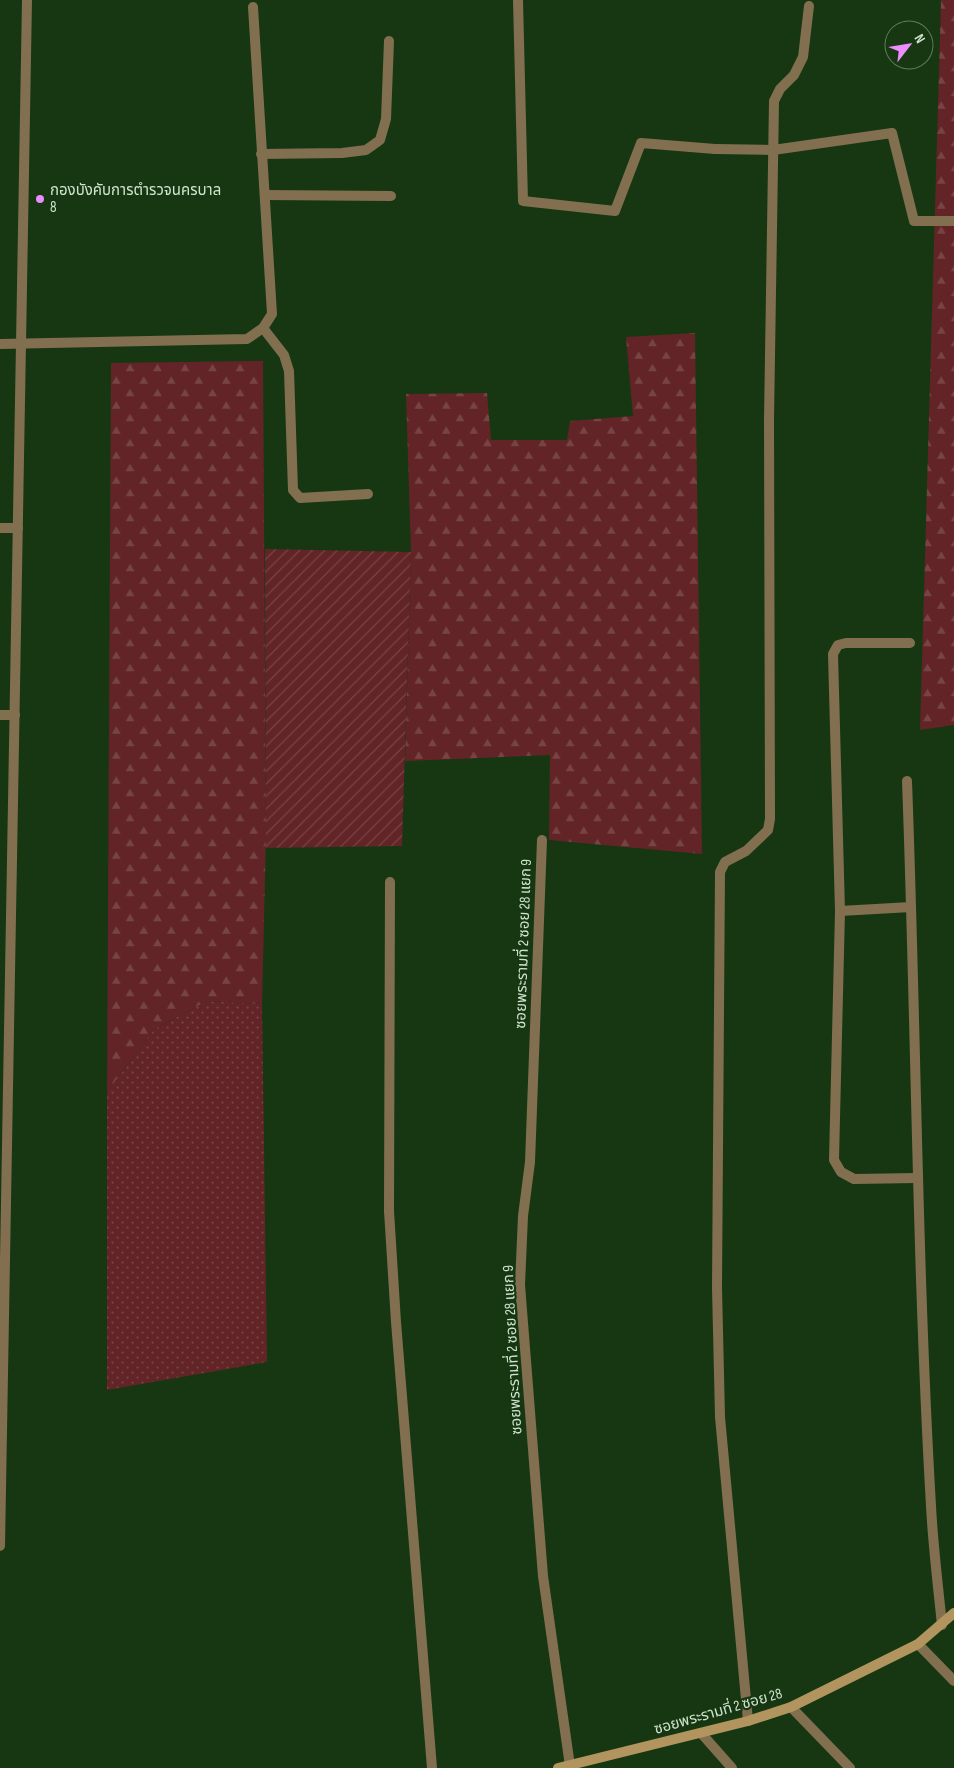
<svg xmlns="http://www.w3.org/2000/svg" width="954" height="1768" font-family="'Sofia Sans Condensed','Noto Sans Thai',sans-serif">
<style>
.grass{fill:url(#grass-dots)}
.forest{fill:url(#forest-firs)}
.garden{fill:url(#garden-furrows)}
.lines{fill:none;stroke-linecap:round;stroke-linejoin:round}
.lane{stroke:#826f4f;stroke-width:10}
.street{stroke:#826f4f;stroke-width:10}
.secondary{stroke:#b2945e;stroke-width:10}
.poi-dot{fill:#eb8dfc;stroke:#163712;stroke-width:2}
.labels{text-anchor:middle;stroke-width:4.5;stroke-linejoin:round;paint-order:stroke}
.poi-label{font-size:15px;fill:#d0e4cd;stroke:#163712;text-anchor:start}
.street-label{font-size:15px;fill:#d0e4cd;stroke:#163712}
</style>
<defs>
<pattern id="grass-dots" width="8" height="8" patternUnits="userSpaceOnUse" patternTransform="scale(1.25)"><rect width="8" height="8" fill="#622426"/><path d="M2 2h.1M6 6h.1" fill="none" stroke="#744" stroke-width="1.8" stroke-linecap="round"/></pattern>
<pattern id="forest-firs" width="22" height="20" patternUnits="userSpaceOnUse" patternTransform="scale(1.25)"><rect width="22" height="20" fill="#622426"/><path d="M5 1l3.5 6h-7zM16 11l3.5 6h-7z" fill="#744"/></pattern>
<pattern id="garden-furrows" width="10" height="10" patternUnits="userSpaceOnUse" patternTransform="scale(1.25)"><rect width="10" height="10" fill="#622426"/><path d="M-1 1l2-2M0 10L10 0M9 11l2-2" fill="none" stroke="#744"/></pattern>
</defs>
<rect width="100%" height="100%" fill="#163712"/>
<path class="grass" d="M 207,1001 L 262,1004 L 267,1362 L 107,1390 L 107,1092 L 154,1029 Z"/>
<g class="forest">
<path d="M 941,0 L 954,0 L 954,725 L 920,730 Z"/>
<path d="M 695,333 L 702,854 L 549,840 L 550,755 L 405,761 L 411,552 L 406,394 L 487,393 L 491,440 L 567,440 L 570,421 L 633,416 L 626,337 Z"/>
<path d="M 263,361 L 266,836 L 262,1004 L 207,1001 L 154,1029 L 107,1092 L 111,363 Z"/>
</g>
<path class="garden" d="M 265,549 L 411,552 L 402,846 L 266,848 Z"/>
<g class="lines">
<g class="lane">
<path d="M 518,0 L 523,201 L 615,211 L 641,143 L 715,149"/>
<path d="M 773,150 L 892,133 L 914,221 L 954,221"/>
<path d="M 263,328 L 284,355 L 289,371 L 293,490 L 300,498 L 368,494"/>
</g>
<g class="street">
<path d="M 715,149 L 773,150"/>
<path d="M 261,154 L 342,153 L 366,150 L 380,140 L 386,119 L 389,41"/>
<path d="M 265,195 L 391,196"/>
<path d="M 0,344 L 247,339 L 263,328 L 272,314 L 253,7"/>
<path d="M 0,528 L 18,528"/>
<path d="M 910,643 L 846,643 L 838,645 L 833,654 L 840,911 L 834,1160 L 841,1172 L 854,1179 L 917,1178"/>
<path d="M 0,715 L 15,715"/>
<path d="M 907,781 C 916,1023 917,1265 931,1506 C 933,1546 938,1585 942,1625"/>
<path d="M 542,840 L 530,1162 L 523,1216 L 520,1285 L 543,1576 L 570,1766"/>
<path d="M 390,882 L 389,1211 L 396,1322 L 432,1768"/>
<path d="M 840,911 L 911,907"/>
<path d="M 0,1546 L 27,0"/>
<path d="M 918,1644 L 954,1681"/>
<path d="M 791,1707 L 850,1768"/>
<path d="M 748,1721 L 720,1417 L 717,1288 L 720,872 L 725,862 L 746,851 L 768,830 L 770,819 L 769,419 L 774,101 L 780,89 L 794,75 L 803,57 L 809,6"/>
<path d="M 701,1733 L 732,1768"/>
</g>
<path class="secondary" d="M 558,1768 L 748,1721 L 791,1707 L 918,1644 L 954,1613"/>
</g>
<circle class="poi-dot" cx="40" cy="199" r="5"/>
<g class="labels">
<g class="poi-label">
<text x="50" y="195">กองบังคับการตำรวจนครบาล<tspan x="50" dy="17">8</tspan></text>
</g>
<g class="street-label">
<text transform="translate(523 944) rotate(-88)" y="5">ซอยพระรามที่ 2 ซอย 28 แยก 9</text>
<text transform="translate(512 1350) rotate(-93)" y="5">ซอยพระรามที่ 2 ซอย 28 แยก 9</text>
<text transform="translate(718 1711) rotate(-16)" y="5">ซอยพระรามที่ 2 ซอย 28</text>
</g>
</g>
<g transform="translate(909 45) rotate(59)"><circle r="24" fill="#163712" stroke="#607c5d"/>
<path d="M0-4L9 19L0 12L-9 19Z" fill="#eb8dfc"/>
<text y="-8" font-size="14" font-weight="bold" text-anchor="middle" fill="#d0e4cd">N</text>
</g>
</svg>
